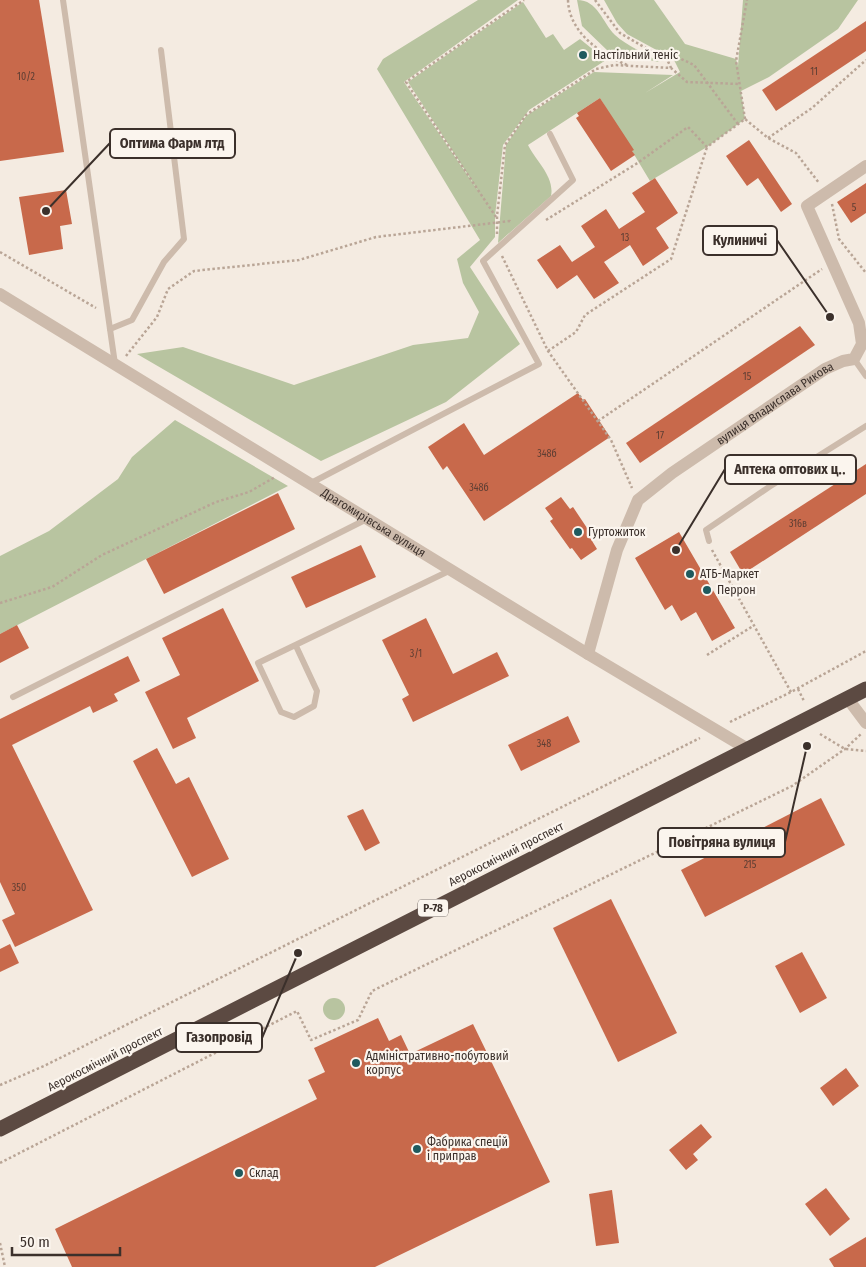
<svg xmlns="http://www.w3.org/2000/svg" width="866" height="1267" font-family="'Fira Sans Condensed',sans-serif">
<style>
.green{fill:#b8c4a0}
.building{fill:#c8694b}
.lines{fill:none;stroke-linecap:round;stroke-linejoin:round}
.path{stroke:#b9a596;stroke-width:2.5;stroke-dasharray:2.5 2.5;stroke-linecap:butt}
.lane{stroke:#cdbbac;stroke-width:6}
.street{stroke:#cdbbac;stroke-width:12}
.highway{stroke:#5c4a42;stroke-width:15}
.poi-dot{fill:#1f5a5e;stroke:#fbf5ee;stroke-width:2}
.labels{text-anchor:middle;stroke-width:4.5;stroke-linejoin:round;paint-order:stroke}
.number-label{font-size:10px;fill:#5e3e33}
.shield{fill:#fbf5ee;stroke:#756b66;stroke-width:1}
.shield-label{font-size:11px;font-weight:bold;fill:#3b302b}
.poi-label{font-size:12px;fill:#3b302b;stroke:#fbf5ee;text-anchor:start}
.street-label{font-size:12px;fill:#3b302b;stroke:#fbf5ee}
.leader{fill:none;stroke:#3b302b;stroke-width:2}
.callout-dot{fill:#3b302b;stroke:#fbf5ee;stroke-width:2}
.callout{fill:#fbf5ee;stroke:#3b302b;stroke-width:2}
.callout-label{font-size:14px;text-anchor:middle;font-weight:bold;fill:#3b302b}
</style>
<rect width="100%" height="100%" fill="#f4ebe1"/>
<g class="green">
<path d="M 478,0 L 518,0 L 404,82 L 479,192 L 408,82 L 523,2 L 546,38 L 553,34 L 564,50 L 580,39 L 606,60 L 529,110 L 503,145 L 495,216 L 495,237 L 470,267 L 520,344 L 446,402 L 321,461 L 137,354 L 183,347 L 294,385 L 413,345 L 468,338 L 479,312 L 463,283 L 457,259 L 480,240 L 377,69 L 383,59 Z"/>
<path d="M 577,0 C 598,0 602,22 615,35 C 627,46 645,53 659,62 L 609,52 L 582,26 Z"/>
<path d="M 604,0 L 654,0 L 685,44 L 736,59 L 738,66 L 743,0 L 858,0 L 838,29 L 769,77 L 741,91 L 745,119 L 707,147 L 650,181 L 600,98 L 528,145 C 536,161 555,177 551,196 L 498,243 L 506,145 L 526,116 L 594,72 L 673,75 L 645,93 L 680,72 L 672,56 L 676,53 L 662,53 L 627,34 L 617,23 Z"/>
<path d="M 175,420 L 288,486 L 0,634 L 0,556 L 49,531 L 118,479 L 132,457 Z"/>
<circle cx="334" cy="1009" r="11"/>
</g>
<g class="building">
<path d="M 0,0 L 39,0 L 64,152 L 0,161 Z"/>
<path d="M 866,21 L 866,51 L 776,111 L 762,90 Z"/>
<path d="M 600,98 L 634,150 L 632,151 L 635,155 L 611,171 L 576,118 L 579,116 L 577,113 Z"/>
<path d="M 749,140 L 792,204 L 781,212 L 758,178 L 747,186 L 726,156 Z"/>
<path d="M 655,178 L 678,213 L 656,228 L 669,248 L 643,266 L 630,245 L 604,262 L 619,283 L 594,299 L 577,275 L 557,289 L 537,260 L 560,245 L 572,262 L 595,247 L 581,226 L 606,209 L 619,229 L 645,212 L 632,193 Z"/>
<path d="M 866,183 L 866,213 L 851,223 L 837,202 Z"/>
<path d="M 66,190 L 72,224 L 60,226 L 63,249 L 29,255 L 19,197 Z"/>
<path d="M 800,326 L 815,345 L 640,463 L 626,443 Z"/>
<path d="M 578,393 L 583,400 L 585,399 L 610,437 L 484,521 L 447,466 L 443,470 L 428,447 L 464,423 L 484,455 Z"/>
<path d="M 866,464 L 866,494 L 743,574 L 730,552 Z"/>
<path d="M 278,493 L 295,529 L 164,594 L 146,559 Z"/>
<path d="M 561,497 L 570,509 L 573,507 L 591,534 L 589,536 L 597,549 L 581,560 L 572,548 L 570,549 L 550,521 L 553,519 L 545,508 Z"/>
<path d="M 679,532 L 735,628 L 712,641 L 696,612 L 681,621 L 672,605 L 665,610 L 635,558 Z"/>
<path d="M 361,545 L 376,577 L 306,608 L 291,577 Z"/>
<path d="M 223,608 L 259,681 L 187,718 L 196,738 L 173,749 L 145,692 L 180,675 L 162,638 Z"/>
<path d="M 426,618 L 453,674 L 497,652 L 509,676 L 413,722 L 402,699 L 409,695 L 382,640 Z"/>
<path d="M 17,625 L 29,648 L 0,663 L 0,634 Z"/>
<path d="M 128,656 L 140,681 L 114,694 L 118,701 L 93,713 L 90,706 L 12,745 L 93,910 L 15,947 L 2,920 L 15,914 L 0,882 L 0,719 Z"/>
<path d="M 568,716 L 580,742 L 521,771 L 508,745 Z"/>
<path d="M 157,748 L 176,784 L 189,777 L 229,859 L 192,877 L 133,761 Z"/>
<path d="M 821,798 L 845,845 L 705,917 L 681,870 Z"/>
<path d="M 363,809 L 380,843 L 365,851 L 347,816 Z"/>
<path d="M 611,899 L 677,1033 L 618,1062 L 553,928 Z"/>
<path d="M 10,944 L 19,963 L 0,972 L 0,949 Z"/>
<path d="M 802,952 L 827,998 L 800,1013 L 775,966 Z"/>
<path d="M 378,1018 L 389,1041 L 401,1035 L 410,1054 L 473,1024 L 550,1182 L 375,1267 L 72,1267 L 55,1229 L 317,1099 L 308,1080 L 325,1072 L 314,1048 Z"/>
<path d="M 846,1068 L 859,1086 L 833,1106 L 820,1088 Z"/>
<path d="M 701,1124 L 712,1137 L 693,1154 L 698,1160 L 686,1170 L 669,1150 Z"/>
<path d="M 826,1188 L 850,1219 L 830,1236 L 805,1204 Z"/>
<path d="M 612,1190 L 619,1243 L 596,1246 L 589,1194 Z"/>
<path d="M 866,1237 L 866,1267 L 834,1267 L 829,1259 Z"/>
</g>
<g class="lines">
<g class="path">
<path d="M 568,0 C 569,32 600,54 627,65"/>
<path d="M 595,0 L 620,33 L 661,57 L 675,56 L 694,65 L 738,124"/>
<path d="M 666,57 L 671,68"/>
<path d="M 745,119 L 736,61 L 747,0"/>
<path d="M 768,138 L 812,108 L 866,60"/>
<path d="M 832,204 L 839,239 L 866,273"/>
<path d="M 496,217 L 406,82 L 524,0"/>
<path d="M 546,220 L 636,164 L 688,127 L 707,147 L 745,119 L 768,138 L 796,153 L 819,183"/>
<path d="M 497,234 L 497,216 L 505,145 L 526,115 L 596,69 L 614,65 L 671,68 L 687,82 L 740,84"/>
<path d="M 0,252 L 96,308"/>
<path d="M 502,256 L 548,351 L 611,440 L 632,488"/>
<path d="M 548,351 L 576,332 L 585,315 L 671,259 L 707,147"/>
<path d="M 126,356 L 157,317 L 168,289 L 194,271 L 299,260 L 376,237 L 510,221 L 511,223"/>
<path d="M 598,421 L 822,269"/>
<path d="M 712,550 L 791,692"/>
<path d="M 0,603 L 52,587 L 102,555 L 216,502 L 249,492 L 275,477"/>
<path d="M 707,655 L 753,626"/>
<path d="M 798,689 L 804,701"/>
<path d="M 730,722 L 791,692 L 866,651"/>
<path d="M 820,734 L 845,749 L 866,751"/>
<path d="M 0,1085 L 44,1066 L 700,738"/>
<path d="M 0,1163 L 297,1011 L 311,1040 L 358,1020 L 372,991 L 792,786 L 845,749 L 861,734"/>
<path d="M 0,1243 L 5,1267"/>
</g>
<g class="lane">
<path d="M 63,0 L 115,364"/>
<path d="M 110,329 L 132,320 L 164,262 L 184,239 L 161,50"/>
<path d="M 854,359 L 866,376"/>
<path d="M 311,483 L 539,364 L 483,261 L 573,180 L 550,134"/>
<path d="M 709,541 L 706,530 L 769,487 L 866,426"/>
<path d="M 296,646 L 317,691 L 314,706 L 294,717 L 281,712 L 258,663 L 451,570"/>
<path d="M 13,697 L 367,519"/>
</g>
<g class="street">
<path id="s1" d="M 0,294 L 588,654 L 746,748"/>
<path id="s2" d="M 588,654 L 617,550 L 638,500 L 672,473 L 825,369 L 843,361 L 854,359 L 862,344 L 859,323 L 807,206 L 866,166"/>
<path d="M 848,699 L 866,723"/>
</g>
<path class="highway" d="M 0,1129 L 866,689"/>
</g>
<g class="poi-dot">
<circle cx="583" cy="55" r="5"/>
<circle cx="578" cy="532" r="5"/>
<circle cx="690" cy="574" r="5"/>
<circle cx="707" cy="590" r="5"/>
<circle cx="356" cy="1063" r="5"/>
<circle cx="417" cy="1149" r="5"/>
<circle cx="239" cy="1173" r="5"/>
</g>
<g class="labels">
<g class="number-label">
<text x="814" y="75">11</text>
<text x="26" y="80">10/2</text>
<text x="854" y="211">5</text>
<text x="625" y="241">13</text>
<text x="747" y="380">15</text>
<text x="660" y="439">17</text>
<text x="547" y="457">348б</text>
<text x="479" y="491">348б</text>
<text x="798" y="527">316в</text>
<text x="416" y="657">3/1</text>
<text x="544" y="747">348</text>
<text x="750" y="868">215</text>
<text x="19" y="891">350</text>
</g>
<rect class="shield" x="418" y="899.5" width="30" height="17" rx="4"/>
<g class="shield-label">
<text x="433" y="912">Р-78</text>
</g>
<g class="poi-label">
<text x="593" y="59">Настільний теніс</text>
<text x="588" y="536">Гуртожиток</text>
<text x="700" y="578">АТБ-Маркет</text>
<text x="717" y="594">Перрон</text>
<text x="366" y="1060">Адміністративно-побутовий<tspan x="366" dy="14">корпус</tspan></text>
<text x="427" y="1146">Фабрика спецій<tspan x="427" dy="14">і приправ</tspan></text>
<text x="249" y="1177">Склад</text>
</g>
<g class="street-label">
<text dy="4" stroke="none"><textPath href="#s2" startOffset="330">вулиця Владислава Рикова</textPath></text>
<text dy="4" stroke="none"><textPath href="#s1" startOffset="438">Драгомирівська вулиця</textPath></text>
<text transform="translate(506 854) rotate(-27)" y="4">Аерокосмічний проспект</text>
<text transform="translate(105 1059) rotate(-27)" y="4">Аерокосмічний проспект</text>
</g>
</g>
<path class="leader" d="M46 211L110 143M830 317L777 240M676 550L725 469M807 746L785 842M298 953L262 1038"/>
<g class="callout-dot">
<circle cx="46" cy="211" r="5"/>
<circle cx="830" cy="317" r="5"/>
<circle cx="676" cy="550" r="5"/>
<circle cx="807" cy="746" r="5"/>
<circle cx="298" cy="953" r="5"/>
</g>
<g class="callout">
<rect x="110" y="129" width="125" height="29" rx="5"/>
<rect x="703" y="226" width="74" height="29" rx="5"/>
<rect x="725" y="455" width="131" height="29" rx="5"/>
<rect x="658" y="828" width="127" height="29" rx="5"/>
<rect x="176" y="1023" width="86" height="29" rx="5"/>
</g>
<g class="callout-label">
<text x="172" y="148">Оптима Фарм лтд</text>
<text x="740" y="245">Кулиничі</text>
<text x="790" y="474">Аптека оптових ц‥</text>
<text x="722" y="847">Повітряна вулиця</text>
<text x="219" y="1042">Газопровiд</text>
</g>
<path d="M12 1247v8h108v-8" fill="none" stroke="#3b302b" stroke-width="2.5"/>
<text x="20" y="1247" font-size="15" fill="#3b302b" stroke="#fbf5ee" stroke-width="4" paint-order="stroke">50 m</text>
</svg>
